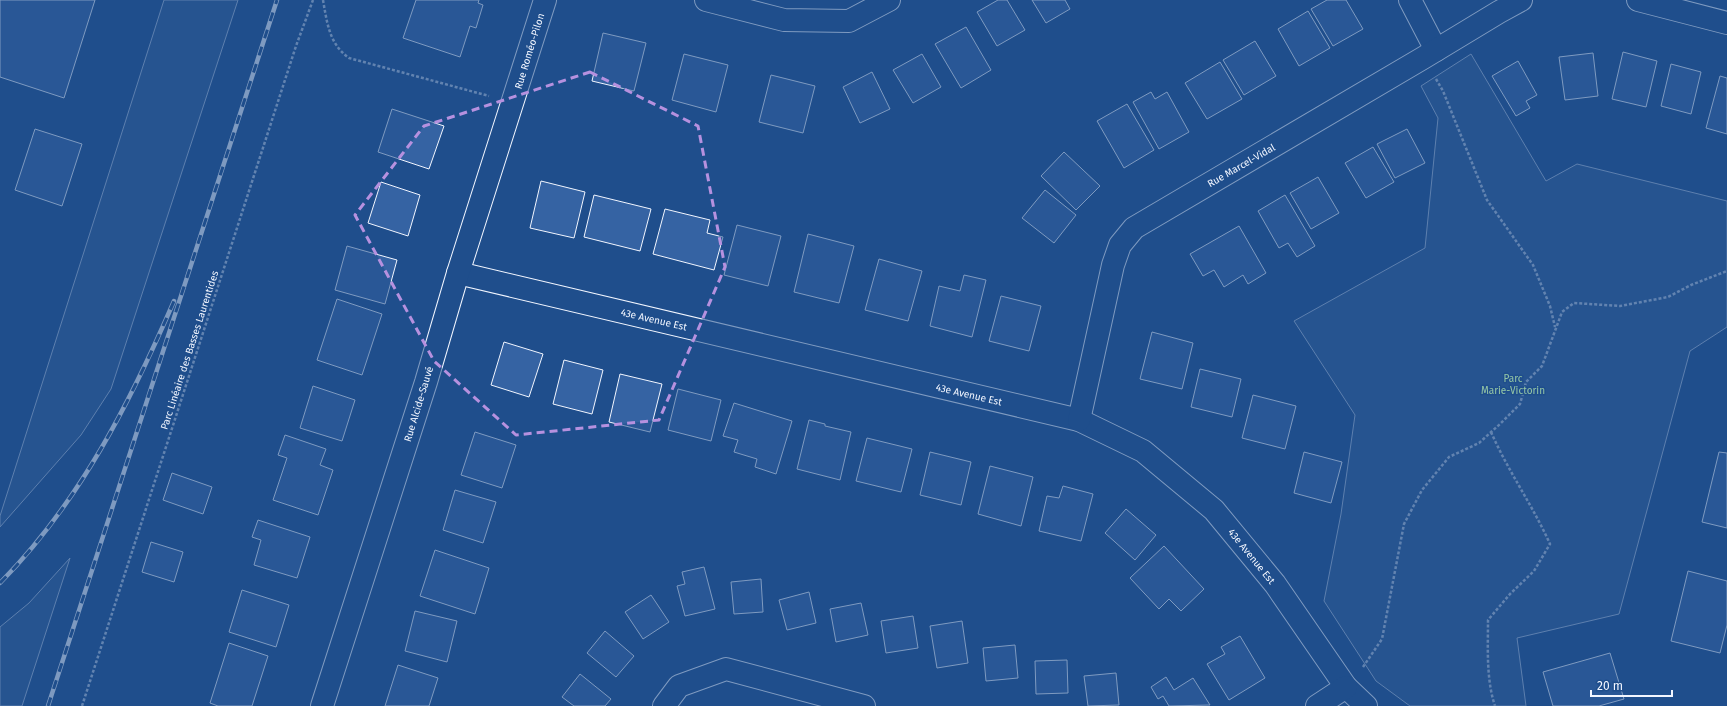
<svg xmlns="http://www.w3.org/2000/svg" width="1727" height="706" font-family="'Fira Sans',sans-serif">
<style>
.green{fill:#305b95;stroke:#a8bbd7}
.building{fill:#3563a3;stroke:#f2f6ff}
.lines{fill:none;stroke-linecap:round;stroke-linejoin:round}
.street-casing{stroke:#f2f6ff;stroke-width:24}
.path{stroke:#b3c4dc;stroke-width:2.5;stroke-dasharray:3 2;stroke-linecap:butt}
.street{stroke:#1f4e8c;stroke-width:22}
.rail-casing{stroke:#f2f6ff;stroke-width:4.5}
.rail{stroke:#1f4e8c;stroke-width:3;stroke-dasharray:9;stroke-linecap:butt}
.marked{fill:none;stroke:#b691df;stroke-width:3;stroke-dasharray:8 5;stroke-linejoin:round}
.labels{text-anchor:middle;stroke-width:3;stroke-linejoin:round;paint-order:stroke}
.street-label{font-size:10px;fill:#f2f6ff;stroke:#1f4e8c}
.park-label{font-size:10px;fill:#97c8a6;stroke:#1f4e8c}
</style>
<rect width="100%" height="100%" fill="#1f4e8c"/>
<g class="green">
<path d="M 164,0 L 238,0 L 111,389 L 81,435 L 0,527 L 0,516 Z"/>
<path d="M 1471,54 L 1546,181 L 1577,164 L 1727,201 L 1727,327 L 1690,351 L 1619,614 L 1517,638 L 1526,706 L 1410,706 L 1376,681 L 1324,601 L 1341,514 L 1355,415 L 1294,321 L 1425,248 L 1438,118 L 1421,86 Z"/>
<path d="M 70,558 L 22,706 L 0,706 L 0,627 L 29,603 Z"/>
</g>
<g class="building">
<path d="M 0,0 L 95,0 L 64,98 L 0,77 Z"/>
<path d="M 416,0 L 479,0 L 478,3 L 483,5 L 476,28 L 470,26 L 460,57 L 403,38 Z"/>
<path d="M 998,0 L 1007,0 L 1025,30 L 997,46 L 977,12 Z"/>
<path d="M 1032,0 L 1065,0 L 1070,9 L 1046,23 Z"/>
<path d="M 1327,0 L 1346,0 L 1363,29 L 1333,46 L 1311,9 Z"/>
<path d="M 1308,11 L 1330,48 L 1299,66 L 1278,29 Z"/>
<path d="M 966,27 L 991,70 L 961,88 L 935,44 Z"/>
<path d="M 603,33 L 646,43 L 634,91 L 592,81 Z"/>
<path d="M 1255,41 L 1276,76 L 1244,95 L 1223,60 Z"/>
<path d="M 1623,52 L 1657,61 L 1646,107 L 1612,99 Z"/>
<path d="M 1593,53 L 1598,96 L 1565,100 L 1559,57 Z"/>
<path d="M 684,54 L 728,65 L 716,112 L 672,100 Z"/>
<path d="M 922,54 L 941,87 L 913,103 L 893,70 Z"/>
<path d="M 1518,61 L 1537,95 L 1526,101 L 1530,108 L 1516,116 L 1492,76 Z"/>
<path d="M 1220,62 L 1242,99 L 1207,119 L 1185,83 Z"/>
<path d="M 1671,64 L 1701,72 L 1691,114 L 1661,106 Z"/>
<path d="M 872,72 L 890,109 L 860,123 L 843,87 Z"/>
<path d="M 771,75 L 815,86 L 803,133 L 759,122 Z"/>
<path d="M 1720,76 L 1727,78 L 1727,134 L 1706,128 Z"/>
<path d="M 1151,92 L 1155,99 L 1167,92 L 1189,132 L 1159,149 L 1133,102 Z"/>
<path d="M 1127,104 L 1154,150 L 1124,168 L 1097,121 Z"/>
<path d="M 392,109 L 444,126 L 429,169 L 378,152 Z"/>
<path d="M 35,129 L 82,144 L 62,206 L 15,190 Z"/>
<path d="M 1407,129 L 1425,163 L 1395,178 L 1377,144 Z"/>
<path d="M 1373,147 L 1394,182 L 1366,198 L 1345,163 Z"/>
<path d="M 1064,152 L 1100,186 L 1076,210 L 1041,176 Z"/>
<path d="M 1318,177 L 1339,213 L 1311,229 L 1290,193 Z"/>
<path d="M 541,181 L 585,192 L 574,238 L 530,228 Z"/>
<path d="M 381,182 L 420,195 L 408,236 L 368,223 Z"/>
<path d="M 1045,190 L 1076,215 L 1054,243 L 1022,218 Z"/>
<path d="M 594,195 L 651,209 L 640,251 L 584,237 Z"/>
<path d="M 1285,195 L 1315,246 L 1297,257 L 1288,243 L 1279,248 L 1258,211 Z"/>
<path d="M 665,209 L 710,220 L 707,233 L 723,237 L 714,270 L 653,254 Z"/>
<path d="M 737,225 L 781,236 L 768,286 L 724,275 Z"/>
<path d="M 1239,226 L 1266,273 L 1248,284 L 1243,275 L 1224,287 L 1214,270 L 1203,276 L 1190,254 Z"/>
<path d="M 808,234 L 854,246 L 839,303 L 794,292 Z"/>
<path d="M 347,246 L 397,260 L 385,304 L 335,290 Z"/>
<path d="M 879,259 L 922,271 L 908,321 L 865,310 Z"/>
<path d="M 964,275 L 986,280 L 972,337 L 930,326 L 939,286 L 960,291 Z"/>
<path d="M 1001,296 L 1041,306 L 1029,351 L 989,341 Z"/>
<path d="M 337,299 L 382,314 L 362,375 L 317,360 Z"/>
<path d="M 1152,332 L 1193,343 L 1182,389 L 1140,379 Z"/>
<path d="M 504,342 L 543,354 L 529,397 L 491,385 Z"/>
<path d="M 564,360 L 603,370 L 592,414 L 553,404 Z"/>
<path d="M 1200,369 L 1241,379 L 1232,417 L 1191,407 Z"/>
<path d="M 620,374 L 662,384 L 650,432 L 609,422 Z"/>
<path d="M 313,386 L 355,400 L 342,441 L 300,428 Z"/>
<path d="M 678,389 L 721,400 L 711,441 L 668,430 Z"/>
<path d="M 1253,395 L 1296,406 L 1285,449 L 1242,438 Z"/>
<path d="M 734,403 L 792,421 L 776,474 L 755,467 L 757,459 L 734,452 L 738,440 L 723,436 Z"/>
<path d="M 809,420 L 825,424 L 825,426 L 851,432 L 840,480 L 797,469 Z"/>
<path d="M 475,432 L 516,445 L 502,488 L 461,475 Z"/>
<path d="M 285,435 L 326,449 L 320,465 L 333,470 L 318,515 L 273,500 L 287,458 L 278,455 Z"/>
<path d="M 867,438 L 912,449 L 901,492 L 856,481 Z"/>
<path d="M 930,452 L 971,462 L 961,505 L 920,495 Z"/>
<path d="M 1304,452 L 1342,462 L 1331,503 L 1294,493 Z"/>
<path d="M 1719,452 L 1727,453 L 1727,528 L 1702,522 Z"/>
<path d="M 990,466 L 1033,477 L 1021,526 L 978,514 Z"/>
<path d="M 172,473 L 212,487 L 203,514 L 163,500 Z"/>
<path d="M 1063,486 L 1093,494 L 1081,541 L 1039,531 L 1047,496 L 1059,498 Z"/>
<path d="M 455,490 L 496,502 L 483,543 L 443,530 Z"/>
<path d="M 1126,509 L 1156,535 L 1135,560 L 1105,533 Z"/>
<path d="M 258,520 L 310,537 L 297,578 L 254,565 L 261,540 L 252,537 Z"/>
<path d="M 151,542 L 183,552 L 174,582 L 142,572 Z"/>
<path d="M 1164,546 L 1204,589 L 1181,611 L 1169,599 L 1159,609 L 1130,578 Z"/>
<path d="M 435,550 L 489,568 L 475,614 L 420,596 Z"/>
<path d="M 704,567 L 715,609 L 685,616 L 677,586 L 685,584 L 682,572 Z"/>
<path d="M 1688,571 L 1727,581 L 1727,625 L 1720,653 L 1671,641 Z"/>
<path d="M 761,579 L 763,612 L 734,614 L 731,582 Z"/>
<path d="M 242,590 L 289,605 L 276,647 L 229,632 Z"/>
<path d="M 809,592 L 816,623 L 787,630 L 779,600 Z"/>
<path d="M 651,595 L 669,622 L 643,639 L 625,612 Z"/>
<path d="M 861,603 L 868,635 L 836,642 L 830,609 Z"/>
<path d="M 415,611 L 457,621 L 447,662 L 405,651 Z"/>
<path d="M 913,616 L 918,648 L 886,653 L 881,621 Z"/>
<path d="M 962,621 L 968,663 L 937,668 L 930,626 Z"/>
<path d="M 605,631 L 634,656 L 616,677 L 587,653 Z"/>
<path d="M 1240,636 L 1265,678 L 1229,700 L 1207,664 L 1225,654 L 1221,647 Z"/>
<path d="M 229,643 L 268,656 L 252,706 L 218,706 L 210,703 Z"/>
<path d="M 1015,645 L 1018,678 L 986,681 L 983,648 Z"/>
<path d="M 1610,653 L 1624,699 L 1599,706 L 1553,706 L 1543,672 Z"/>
<path d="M 1067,660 L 1068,693 L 1036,694 L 1035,661 Z"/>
<path d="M 398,665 L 438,678 L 429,706 L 385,706 Z"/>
<path d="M 1116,673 L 1119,705 L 1088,706 L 1084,676 Z"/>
<path d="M 580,674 L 611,699 L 605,706 L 574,706 L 562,697 Z"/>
<path d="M 1166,677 L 1174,690 L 1193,678 L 1210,705 L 1169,706 L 1163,696 L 1158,699 L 1151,687 Z"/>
</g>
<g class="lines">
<defs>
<g id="street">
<path d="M 706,0 L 784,20 L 849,21 L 889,0"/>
<path d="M 1410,0 L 1436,50"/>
<path d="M 1638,0 L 1727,23"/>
<path d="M 458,273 L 1079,420 L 1143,451 L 1214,510 L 1275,584 L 1346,687 L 1366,706"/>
<path d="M 1079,420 L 1113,265 L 1120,245 L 1134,228 L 1423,58 L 1499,12 L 1521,0"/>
<path d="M 322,706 L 426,382 L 458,273 L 545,0"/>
<path d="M 664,706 L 679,686 L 726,669 L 864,706"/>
<path d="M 1317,706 L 1346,687"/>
</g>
</defs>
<use href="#street" class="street-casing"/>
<g class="path">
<path d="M 323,0 C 327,22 329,44 349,58 L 489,96"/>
<path d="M 1436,79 L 1443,91 L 1487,200 L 1533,265 L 1550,306 L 1555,327"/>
<path d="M 1491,432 C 1508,471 1533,506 1550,544 L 1534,571 L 1510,594 L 1488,620 C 1488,648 1486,679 1495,706"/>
<path d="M 1363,667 L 1382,639 L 1404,524 L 1422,490 L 1449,457 L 1479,443 L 1500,424 L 1520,404 L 1526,382 L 1542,366 L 1562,312 L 1574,303 L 1620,306 L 1668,297 L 1691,285 L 1727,271"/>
<path d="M 82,706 L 296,46 L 313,0"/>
</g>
<use href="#street" class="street"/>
<defs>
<g id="rail">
<path d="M 0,583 C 79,503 130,403 174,301"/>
<path d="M 48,706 L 277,0"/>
</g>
</defs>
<use href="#rail" class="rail-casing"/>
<use href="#rail" class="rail"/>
</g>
<path d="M0 0H1727V706H0ZM 590,72 L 698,126 L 725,267 L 659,420 L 516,435 L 434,361 L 355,215 L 424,126 Z" fill="#1f4e8c" fill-opacity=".55" fill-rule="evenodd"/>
<path class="marked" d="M 590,72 L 698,126 L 725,267 L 659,420 L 516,435 L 434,361 L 355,215 L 424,126 Z"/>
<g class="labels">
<g class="street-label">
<text transform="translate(529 51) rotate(-73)" y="4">Rue Roméo-Pilon</text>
<text transform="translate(1241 165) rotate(-30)" y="4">Rue Marcel-Vidal</text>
<text transform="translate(654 319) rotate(13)" y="4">43e Avenue Est</text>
<text transform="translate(189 350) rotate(-72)" y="4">Parc Linéaire des Basses Laurentides</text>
<text transform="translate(969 394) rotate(13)" y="4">43e Avenue Est</text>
<text transform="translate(418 404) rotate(-73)" y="4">Rue Alcide-Sauvé</text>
<text transform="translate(1252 556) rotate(51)" y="4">43e Avenue Est</text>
</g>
<g class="park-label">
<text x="1513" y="382">Parc<tspan x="1513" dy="12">Marie-Victorin</tspan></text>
</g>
</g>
<path d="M1591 690v6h81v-6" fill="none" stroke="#f2f6ff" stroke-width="2"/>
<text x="1597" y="690" font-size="12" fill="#f2f6ff" stroke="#1f4e8c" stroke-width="3" paint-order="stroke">20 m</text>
</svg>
